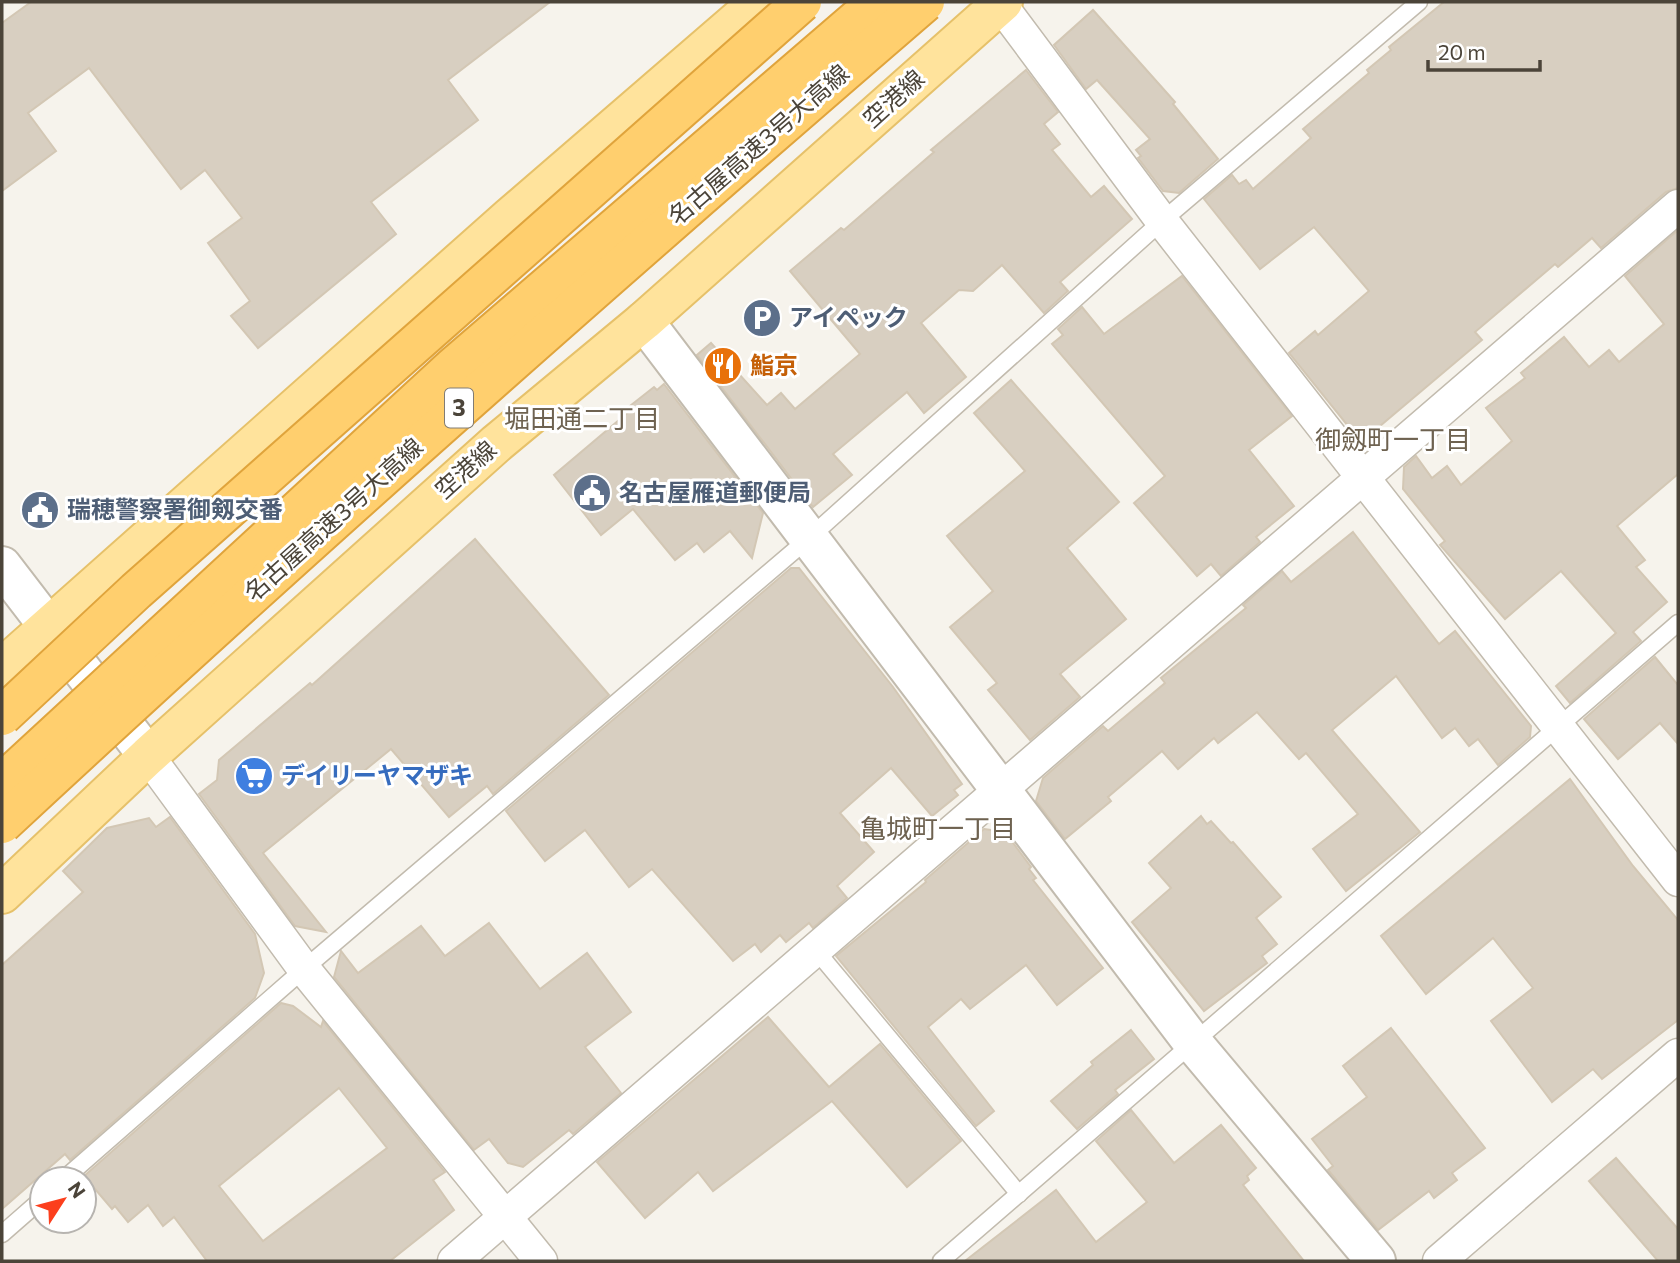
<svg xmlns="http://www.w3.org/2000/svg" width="1680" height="1263" font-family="Commissioner,'Noto Sans JP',sans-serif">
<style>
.building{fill:#d8cfc1;stroke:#d3c7b4;stroke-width:2;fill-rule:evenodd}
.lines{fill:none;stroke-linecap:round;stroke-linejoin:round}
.service-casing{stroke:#c2bbae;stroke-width:19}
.minor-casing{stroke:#c2bbae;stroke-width:35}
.tertiary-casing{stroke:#c2bbae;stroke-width:42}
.primary-casing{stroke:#e6c16a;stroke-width:42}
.service{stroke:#fff;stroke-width:16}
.minor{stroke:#fff;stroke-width:32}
.tertiary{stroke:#fff;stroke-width:38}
.primary{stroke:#ffe39c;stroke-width:38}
.motorway-bridge-casing{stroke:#e0a43c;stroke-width:42;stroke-linecap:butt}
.motorway-bridge{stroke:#ffcf6e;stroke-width:38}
.labels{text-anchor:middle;stroke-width:6;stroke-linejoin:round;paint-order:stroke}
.shield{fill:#fff;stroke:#817c74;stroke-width:2}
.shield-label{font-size:23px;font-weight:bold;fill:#4b4439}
.street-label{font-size:24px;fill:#4b4439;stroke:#fff}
.service-label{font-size:24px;font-weight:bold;fill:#4e5e75;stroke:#fff;text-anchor:start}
.food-label{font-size:24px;font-weight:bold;fill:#c56008;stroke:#fff;text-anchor:start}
.shop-label{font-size:24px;font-weight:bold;fill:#366cbe;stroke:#fff;text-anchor:start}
.neighbourhood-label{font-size:26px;fill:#6e6250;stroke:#fff}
</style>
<rect width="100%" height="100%" fill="#f6f3ec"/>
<g class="building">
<path d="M 31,2 L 550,2 L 448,80 L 478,120 L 371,202 L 396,234 L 258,348 L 231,316 L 250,301 L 208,243 L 242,218 L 205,170 L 181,189 L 89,68 L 28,113 L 56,151 L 2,191 L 2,23 Z"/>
<path d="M 1444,2 L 1678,2 L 1678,188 L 1666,192 L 1601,248 L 1592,238 L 1558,267 L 1555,264 L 1475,332 L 1482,340 L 1361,442 L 1289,353 L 1315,331 L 1318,335 L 1369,291 L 1314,227 L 1260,269 L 1204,199 L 1232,175 L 1239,184 L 1246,180 L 1253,189 L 1311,138 L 1303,129 L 1369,73 L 1367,70 L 1391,50 L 1389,47 Z"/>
<path d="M 1093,10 L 1175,102 L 1173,104 L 1218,159 L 1179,193 L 1163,191 L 1138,158 L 1141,156 L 1136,150 L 1150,139 L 1097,80 L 1086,89 L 1054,45 Z"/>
<path d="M 1026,70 L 1058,112 L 1044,124 L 1060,144 L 1052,150 L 1091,197 L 1104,186 L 1132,219 L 1060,282 L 1068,291 L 1044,313 L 1002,265 L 973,291 L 959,290 L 921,323 L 966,377 L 924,413 L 907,392 L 833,454 L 852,475 L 813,507 L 697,355 L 711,343 L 767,405 L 781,393 L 795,409 L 860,354 L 790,271 L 841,228 L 844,230 L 934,152 L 931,150 Z"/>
<path d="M 1678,230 L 1678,474 L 1617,526 L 1645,560 L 1636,567 L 1667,602 L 1633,632 L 1641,641 L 1570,703 L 1556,686 L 1616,633 L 1561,571 L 1505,619 L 1440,545 L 1445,541 L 1403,489 L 1404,467 L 1416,456 L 1432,478 L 1447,466 L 1461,485 L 1512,441 L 1486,408 L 1525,378 L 1521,373 L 1564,337 L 1589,367 L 1609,350 L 1619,362 L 1664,324 L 1625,276 Z"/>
<path d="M 1182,276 L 1292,416 L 1249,450 L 1294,506 L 1256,537 L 1260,542 L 1221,576 L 1211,564 L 1197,576 L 1134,503 L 1165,476 L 1052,344 L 1063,335 L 1058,329 L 1082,307 L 1104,334 Z"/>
<path d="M 1011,380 L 1119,502 L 1067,548 L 1126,619 L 1060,674 L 1080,697 L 1030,740 L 988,690 L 997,683 L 950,627 L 993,591 L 947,536 L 1025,471 L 974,413 Z"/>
<path d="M 664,384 L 763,513 L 752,558 L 730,531 L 704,552 L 697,543 L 675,560 L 633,509 L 601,535 L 554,475 L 632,409 L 630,406 L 654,387 L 657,390 Z"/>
<path d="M 1353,532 L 1439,644 L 1455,631 L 1531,726 L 1530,737 L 1498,765 L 1478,739 L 1469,746 L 1455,728 L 1442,738 L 1396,676 L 1332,730 L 1420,832 L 1346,891 L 1313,849 L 1358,814 L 1306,753 L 1299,759 L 1257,712 L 1218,743 L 1214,738 L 1178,769 L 1162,751 L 1108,797 L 1111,801 L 1065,839 L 1036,801 L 1043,778 L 1103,726 L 1108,731 L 1165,683 L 1161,678 L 1246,608 L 1243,605 L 1282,571 L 1291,582 Z"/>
<path d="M 475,539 L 609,695 L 493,794 L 487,786 L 449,817 L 391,749 L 263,853 L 326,932 L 295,926 L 199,794 L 217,780 L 219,760 L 310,683 L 312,685 Z"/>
<path d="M 791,568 L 799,568 L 893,687 L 962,784 L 954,790 L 958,795 L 932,816 L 891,768 L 840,813 L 874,852 L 837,886 L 847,898 L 813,928 L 809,923 L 786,942 L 780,935 L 761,952 L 755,944 L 733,961 L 652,869 L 629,887 L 585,830 L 545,861 L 506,811 Z"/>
<path d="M 1655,657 L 1678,685 L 1678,744 L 1660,723 L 1618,759 L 1584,719 Z"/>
<path d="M 1570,779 L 1633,866 L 1678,920 L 1678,1020 L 1602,1079 L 1593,1069 L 1552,1102 L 1491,1021 L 1533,988 L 1493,938 L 1426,994 L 1381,936 Z"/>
<path d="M 1201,816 L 1207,824 L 1211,821 L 1231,843 L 1233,842 L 1281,897 L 1256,918 L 1277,944 L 1262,956 L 1267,963 L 1204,1011 L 1132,922 L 1171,888 L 1149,863 Z"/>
<path d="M 170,817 L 255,934 L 264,973 L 255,998 L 70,1160 L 65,1154 L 2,1209 L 2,965 L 83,892 L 63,871 L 107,828 L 149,818 L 156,827 Z"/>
<path d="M 984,829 L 1005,832 L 1031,867 L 1029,869 L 1036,878 L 1033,880 L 1103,968 L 1057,1005 L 1026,965 L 970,1009 L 961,999 L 928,1027 L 994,1111 L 976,1126 L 836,956 L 926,882 L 925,880 Z"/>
<path d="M 489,923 L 540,989 L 587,953 L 631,1012 L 585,1047 L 621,1093 L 573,1134 L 569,1130 L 523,1167 L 508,1163 L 489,1139 L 474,1150 L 334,977 L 341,951 L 358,973 L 421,926 L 445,956 Z"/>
<path d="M 281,1003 L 293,1006 L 321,1027 L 323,1021 L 445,1172 L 433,1180 L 454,1210 L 390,1261 L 207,1261 L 174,1217 L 163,1226 L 148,1205 L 128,1222 L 115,1206 L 112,1209 L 84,1176 ZM 339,1088 L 387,1148 L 263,1241 L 219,1186 Z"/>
<path d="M 768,1017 L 829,1087 L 880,1044 L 961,1141 L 907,1187 L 832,1101 L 713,1191 L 698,1172 L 645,1218 L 597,1162 Z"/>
<path d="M 1391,1028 L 1485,1148 L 1452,1173 L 1457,1180 L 1434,1198 L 1429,1191 L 1378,1230 L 1328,1170 L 1333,1166 L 1312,1139 L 1367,1097 L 1343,1066 Z"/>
<path d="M 1131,1030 L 1154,1059 L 1115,1090 L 1118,1094 L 1077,1129 L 1051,1101 L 1093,1065 L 1091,1062 Z"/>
<path d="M 1131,1110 L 1174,1163 L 1221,1125 L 1256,1168 L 1247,1176 L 1249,1180 L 1243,1185 L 1304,1261 L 965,1261 L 1056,1190 L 1096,1242 L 1147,1202 L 1096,1141 Z"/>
<path d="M 1616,1158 L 1678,1229 L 1678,1261 L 1658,1261 L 1589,1181 Z"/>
</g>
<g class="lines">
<defs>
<g id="service">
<path d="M 814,948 L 1019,1194"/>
<path d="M 64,1179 L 304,969 L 808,539 L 1162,221 L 1419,2"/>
<path d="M 2,1234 L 42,1199"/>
<path d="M 941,1261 L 1678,623"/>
</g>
<g id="minor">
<path d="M 1000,4 L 1162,221 L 1678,880"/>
<path d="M 148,756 L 304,969 L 541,1261"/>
<path d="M 454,1261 L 1678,206"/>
<path d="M 1439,1261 L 1678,1055"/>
</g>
<g id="tertiary">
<path d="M 644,321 L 1193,1043 L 1376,1261"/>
<path d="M 2,566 L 148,756"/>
</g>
<g id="primary">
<path d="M 2,668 L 510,217 L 759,2"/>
<path d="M 2,894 L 148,756 L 497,443 L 644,321 L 1003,2"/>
</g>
</defs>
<use href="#service" class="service-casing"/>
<use href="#minor" class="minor-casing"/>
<use href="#tertiary" class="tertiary-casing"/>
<use href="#primary" class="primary-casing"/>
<use href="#service" class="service"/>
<use href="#minor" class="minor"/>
<use href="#tertiary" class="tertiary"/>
<use href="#primary" class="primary"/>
<defs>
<g id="motorway-bridge">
<path d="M 2,716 L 136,591 L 802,2"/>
<path d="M 2,783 L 452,368 L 877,2"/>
<path d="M 2,824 C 304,543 613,271 925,2"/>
</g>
</defs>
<use href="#motorway-bridge" class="motorway-bridge-casing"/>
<use href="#motorway-bridge" class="motorway-bridge"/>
</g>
<defs>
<symbol id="parking-disc" viewBox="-11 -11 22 22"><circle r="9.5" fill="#5c6f8a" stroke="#fff"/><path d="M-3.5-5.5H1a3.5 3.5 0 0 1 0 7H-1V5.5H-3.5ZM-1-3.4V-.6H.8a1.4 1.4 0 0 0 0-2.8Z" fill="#fff"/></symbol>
<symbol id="restaurant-disc" viewBox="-11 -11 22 22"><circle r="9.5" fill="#e8710a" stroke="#fff"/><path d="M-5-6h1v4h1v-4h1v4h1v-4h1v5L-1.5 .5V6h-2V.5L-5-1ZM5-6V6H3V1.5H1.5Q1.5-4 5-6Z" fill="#fff"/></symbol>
<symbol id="civic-disc" viewBox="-11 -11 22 22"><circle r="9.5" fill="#5c6f8a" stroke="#fff"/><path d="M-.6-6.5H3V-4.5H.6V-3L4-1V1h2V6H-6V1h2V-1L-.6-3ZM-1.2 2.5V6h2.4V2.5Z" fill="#fff"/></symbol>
<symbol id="supermarket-disc" viewBox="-11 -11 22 22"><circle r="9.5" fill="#3f7fe0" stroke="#fff"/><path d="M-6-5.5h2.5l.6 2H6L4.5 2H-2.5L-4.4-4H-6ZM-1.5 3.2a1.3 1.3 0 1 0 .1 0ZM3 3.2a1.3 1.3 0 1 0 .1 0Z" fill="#fff"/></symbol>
</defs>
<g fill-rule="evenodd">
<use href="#parking-disc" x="740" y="296" width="44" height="44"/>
<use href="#restaurant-disc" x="701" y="344" width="44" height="44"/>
<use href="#civic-disc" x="570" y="471" width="44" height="44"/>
<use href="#civic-disc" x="18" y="488" width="44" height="44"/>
<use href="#supermarket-disc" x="232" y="754" width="44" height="44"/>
</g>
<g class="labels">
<rect class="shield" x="445" y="388.5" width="28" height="39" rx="5"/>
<g class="shield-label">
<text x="459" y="416">3</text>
</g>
<g class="street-label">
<text transform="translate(894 99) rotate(-42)" y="8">空港線</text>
<text transform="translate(759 145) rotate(-41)" y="8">名古屋高速3号大高線</text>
<text transform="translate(466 470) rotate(-42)" y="8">空港線</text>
<text transform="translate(334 520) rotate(-42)" y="8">名古屋高速3号大高線</text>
</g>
<g class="service-label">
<text x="789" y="326">アイペック</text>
<text x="619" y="501">名古屋雁道郵便局</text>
<text x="67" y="518">瑞穂警察署御剱交番</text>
</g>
<g class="food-label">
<text x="750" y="374">鮨京</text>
</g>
<g class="shop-label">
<text x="281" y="784">デイリーヤマザキ</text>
</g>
<g class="neighbourhood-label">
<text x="582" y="428">堀田通二丁目</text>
<text x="1393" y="449">御劔町一丁目</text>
<text x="938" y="838">亀城町一丁目</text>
</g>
</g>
<rect width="1680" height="1263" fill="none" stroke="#4b4439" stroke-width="7"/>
<g transform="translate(63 1200) rotate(54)"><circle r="33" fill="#ffffff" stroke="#b7b4b0" stroke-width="2"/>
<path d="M0-5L12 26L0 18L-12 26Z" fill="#fc3f1d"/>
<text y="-10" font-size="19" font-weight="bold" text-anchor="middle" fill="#4b4439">N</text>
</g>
<path d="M1428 60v10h112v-10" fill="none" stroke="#4b4439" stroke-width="3.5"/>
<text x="1438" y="60" font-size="21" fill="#4b4439" stroke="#ffffff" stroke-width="5" paint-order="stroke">20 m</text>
</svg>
